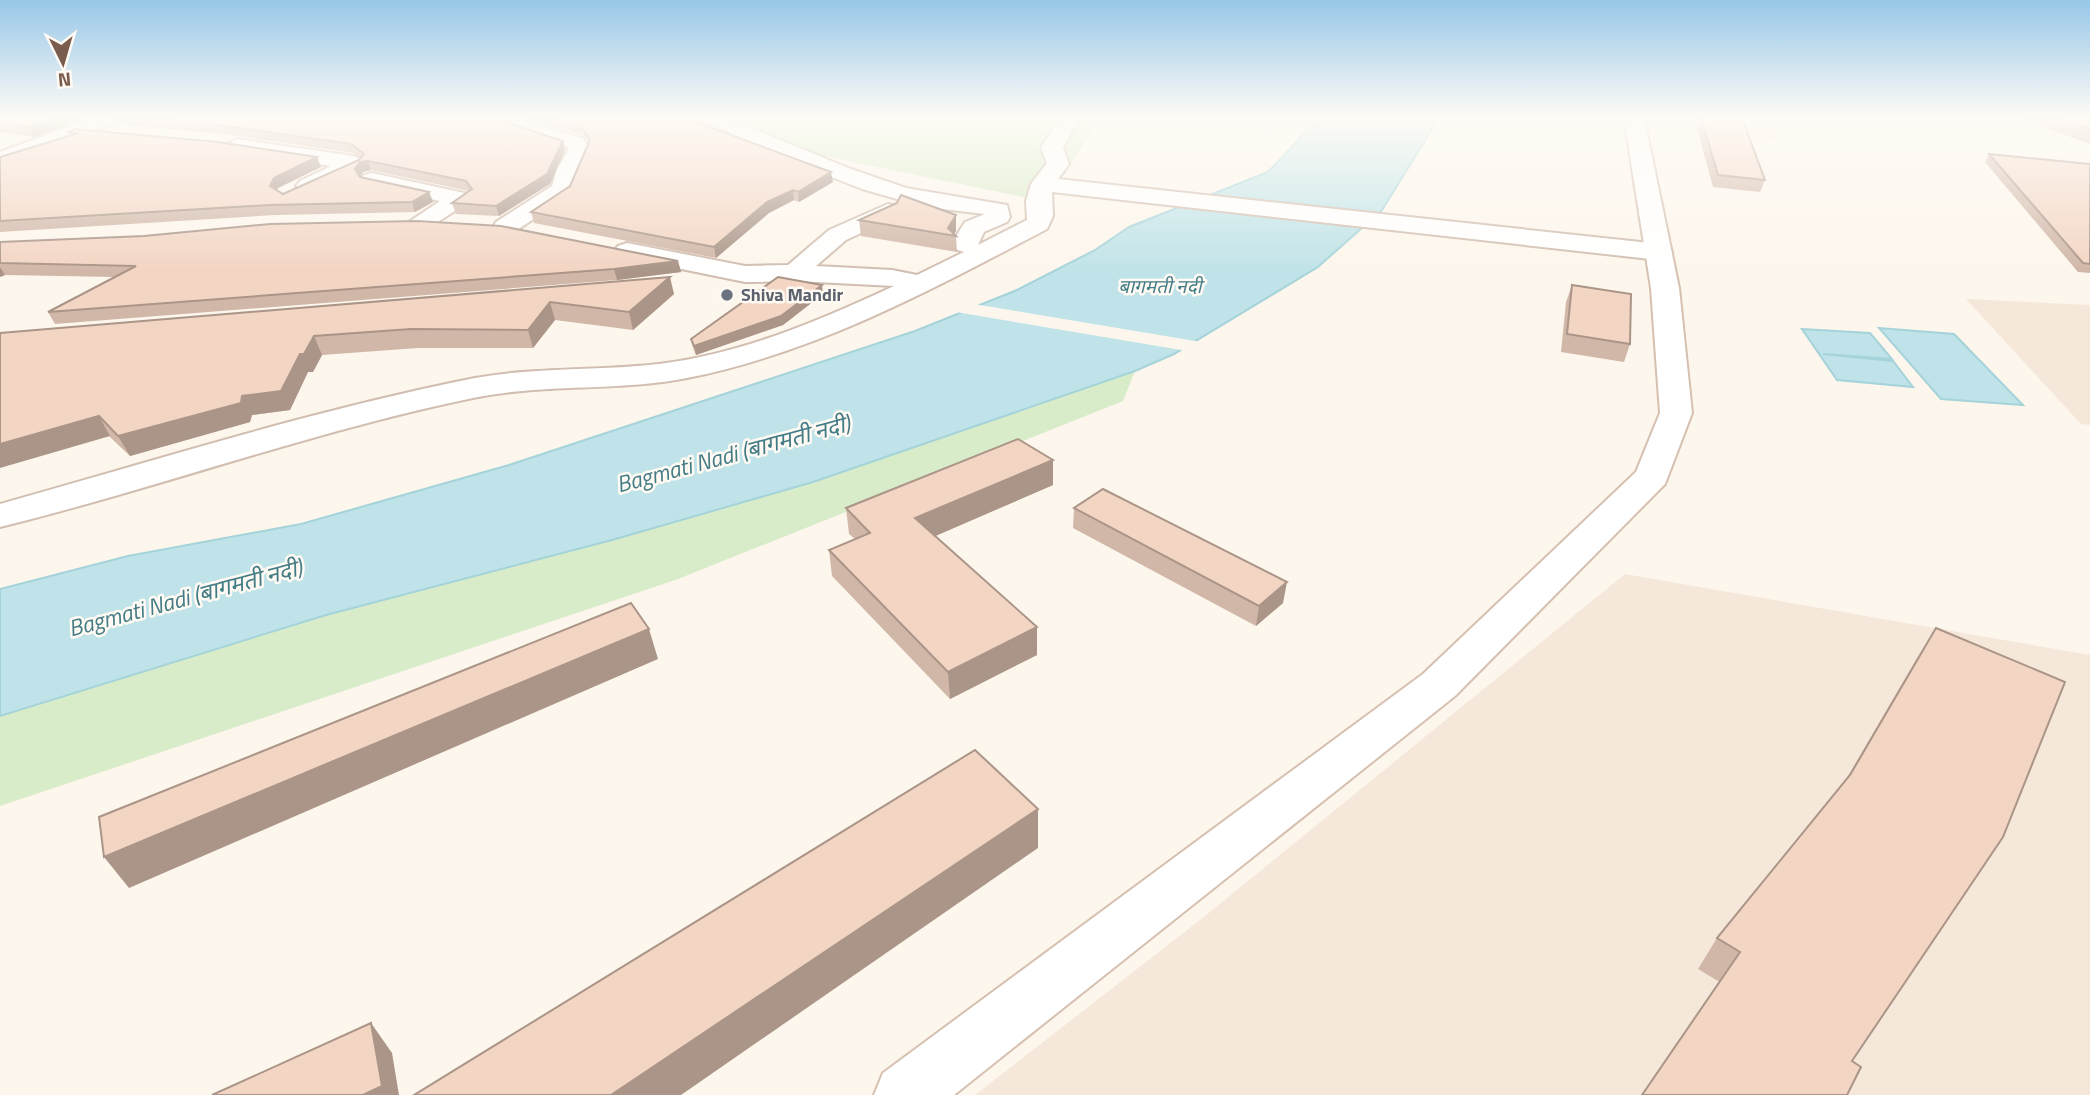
<svg xmlns="http://www.w3.org/2000/svg" width="2090" height="1095" font-family="'Titillium Web','Noto Sans Devanagari',sans-serif">
<style>
.residential{fill:#f5e8da}
.green{fill:#d8ecc9}
.water{fill:#bfe3e8;stroke:#a5d3da;stroke-width:2}
.pier{fill:#fdf6ec}
.lines{fill:none;stroke-linecap:round;stroke-linejoin:round}
.street-casing{stroke:#d1beb0;stroke-width:4}
.secondary-casing{stroke:#d6c0b0;stroke-width:4}
.street{fill:#fff;fill-rule:evenodd}
.secondary{fill:#fff;fill-rule:evenodd}
.wall{fill:#d1b7a8}
.shaded-wall{fill:#aa9588}
.building{fill:#f3d5c3;stroke:#aa9588;stroke-width:2}
.worship-dot{fill:#6b7280;stroke:#fffaf3;stroke-width:2.5}
.labels{text-anchor:middle;stroke-width:5;stroke-linejoin:round;paint-order:stroke}
.far-worship-label{font-size:18px;font-weight:bold;fill:#5b616d;stroke:#fffaf3;text-anchor:start}
.far-water-label{font-size:19px;font-style:italic;fill:#437c86;stroke:#fffaf3}
.water-label{font-size:23px;font-style:italic;fill:#437c86;stroke:#fffaf3}
</style>
<rect width="100%" height="100%" fill="#fdf6ec"/>
<g class="residential">
<path d="M 1658,118 L 1760,118 L 1784,120 L 1777,139 L 1660,132 Z"/>
<path d="M 1966,299 L 2090,305 L 2090,425 L 2081,424 Z"/>
<path d="M 1625,574 L 2090,655 L 2090,1095 L 975,1095 L 1205,916 Z"/>
</g>
<g class="green">
<path d="M 730,118 L 1100,118 L 1047,202 L 795,150 Z"/>
<path d="M 1135,371 L 1123,401 L 678,579 L 0,806 L 0,716 L 326,615 L 612,540 L 813,482 Z"/>
</g>
<g class="water">
<path d="M 1319,118 L 1439,118 L 1382,210 L 1318,267 L 1174,354 L 1135,371 L 813,482 L 612,540 L 326,615 L 0,716 L 0,589 L 128,556 L 301,524 L 509,465 L 915,331 L 1017,290 L 1095,250 L 1129,227 L 1268,172 Z"/>
<path d="M 1879,328 L 1954,334 L 2023,405 L 1941,399 Z"/>
<path d="M 1802,329 L 1870,333 L 1892,359 L 1823,354 L 1893,361 L 1913,387 L 1837,380 Z"/>
</g>
<path class="pier" d="M 974,304 L 1201,342 L 1187,351 L 956,312 Z"/>
<g class="lines">
<defs>
<g id="street">
<path d="M 92,118 L 122,118 L 119,122 L 0,166 L 0,152 Z"/>
<path d="M 504,118 L 526,118 L 525,122 L 583,138 L 590,151 L 579,169 L 571,194 L 514,232 L 496,232 L 493,227 L 496,222 L 552,186 L 557,169 L 568,151 L 567,146 L 511,130 L 502,122 Z"/>
<path d="M 699,118 L 727,118 L 851,169 L 906,188 L 1007,205 L 1010,217 L 1007,222 L 984,232 L 978,245 L 1027,220 L 1026,201 L 1031,184 L 1047,163 L 1041,148 L 1060,118 L 1080,118 L 1063,148 L 1069,164 L 1058,179 L 1659,244 L 1668,247 L 1672,252 L 1668,257 L 1659,260 L 1052,192 L 1053,216 L 1047,229 C 931,290 817,352 687,378 C 617,392 544,383 473,398 C 313,431 159,488 0,527 L 0,504 C 157,460 314,410 475,378 C 536,367 598,371 659,364 C 741,354 819,321 894,286 L 796,281 L 745,282 L 618,256 L 614,251 L 618,246 L 627,243 L 745,266 L 788,265 L 829,230 L 888,204 L 897,206 L 900,211 L 897,216 L 846,240 L 816,266 L 892,270 L 917,275 L 964,252 L 955,249 L 951,244 L 965,222 L 985,214 L 925,207 L 862,189 L 781,157 Z"/>
<path d="M 237,139 L 354,156 L 365,163 L 362,168 L 308,193 L 300,191 L 296,186 L 300,181 L 331,166 L 229,150 L 226,145 Z"/>
<path d="M 372,173 L 469,194 L 473,199 L 430,227 L 412,227 L 409,222 L 440,201 L 364,185 L 361,180 L 364,175 Z"/>
</g>
<path id="secondary" d="M 1624,118 L 1644,118 L 1679,288 L 1692,413 L 1665,484 L 1455,696 L 954,1095 L 874,1095 L 883,1073 L 1423,674 L 1636,472 L 1660,413 L 1651,288 Z"/>
</defs>
<use href="#street" class="street-casing"/>
<use href="#secondary" class="secondary-casing"/>
<use href="#street" class="street"/>
<use href="#secondary" class="secondary"/>
</g>
<g class="wall">
<path d="M 0,118 L 84,118 L 34,137 L 0,132 Z"/>
<path d="M 111,118 L 502,118 L 508,123 L 563,141 L 565,150 L 550,184 L 499,216 L 456,214 L 452,203 L 469,191 L 371,170 L 363,172 L 360,177 L 429,192 L 433,202 L 415,212 L 275,215 L 0,232 L 0,157 L 70,136 L 68,132 L 321,167 L 278,188 L 277,191 L 283,194 L 359,160 L 361,159 L 354,153 L 223,134 L 114,124 Z"/>
<path d="M 527,118 L 685,118 L 833,182 L 799,202 L 794,200 L 769,213 L 716,258 L 534,223 L 531,212 L 570,186 L 589,143 L 584,135 L 528,120 Z"/>
<path d="M 1696,118 L 1742,118 L 1765,180 L 1760,192 L 1713,187 L 1695,121 Z"/>
<path d="M 2018,118 L 2090,118 L 2090,144 Z"/>
<path d="M 1989,154 L 2090,164 L 2090,273 L 2078,272 L 1985,162 Z"/>
<path d="M 859,220 L 956,231 L 954,234 L 956,236 L 957,252 L 861,236 Z"/>
<path d="M 0,242 L 678,261 L 681,272 L 617,280 L 55,324 L 48,312 L 115,277 L 5,275 L 0,277 Z"/>
<path d="M 1572,285 L 1630,344 L 1624,362 L 1561,352 L 1566,302 Z"/>
<path d="M 674,294 L 633,330 L 555,320 L 533,348 L 418,348 L 322,355 L 313,372 L 308,372 L 290,410 L 252,415 L 250,422 L 130,456 L 0,333 Z"/>
<path d="M 823,294 L 783,325 L 696,355 L 693,348 L 691,339 Z"/>
<path d="M 1053,460 L 1053,485 L 935,536 L 1037,655 L 950,699 L 832,576 L 829,550 L 855,539 L 849,534 L 846,508 Z"/>
<path d="M 1074,508 L 1283,603 L 1256,626 L 1073,528 Z"/>
<path d="M 1936,628 L 1852,1061 L 1698,969 L 1717,938 L 1844,783 L 1917,658 Z"/>
</g>
<g class="shaded-wall">
<path d="M 54,118 L 84,118 L 34,137 L 29,127 Z"/>
<path d="M 563,141 L 565,150 L 550,184 L 499,216 L 496,206 Z"/>
<path d="M 317,157 L 321,167 L 278,188 L 274,197 L 270,186 L 274,178 Z"/>
<path d="M 368,161 L 371,170 L 363,172 L 359,179 L 355,169 L 360,162 Z"/>
<path d="M 831,172 L 833,182 L 799,202 L 798,192 Z"/>
<path d="M 793,190 L 794,200 L 769,213 L 716,258 L 714,247 L 767,202 Z"/>
<path d="M 429,192 L 433,202 L 415,212 L 412,202 Z"/>
<path d="M 956,215 L 956,231 L 953,236 L 948,228 Z"/>
<path d="M 678,261 L 681,272 L 617,280 L 614,269 Z"/>
<path d="M 0,267 L 5,275 L 0,277 Z"/>
<path d="M 670,277 L 674,294 L 633,330 L 629,312 Z"/>
<path d="M 822,285 L 823,294 L 783,325 L 696,355 L 694,346 Z"/>
<path d="M 550,302 L 555,320 L 533,348 L 528,330 Z"/>
<path d="M 314,336 L 322,355 L 313,372 L 308,372 L 290,410 L 252,415 L 250,422 L 130,456 L 118,436 L 242,396 Z"/>
<path d="M 99,416 L 110,436 L 0,468 L 0,444 Z"/>
<path d="M 1053,460 L 1053,485 L 917,544 L 915,518 Z"/>
<path d="M 1287,582 L 1283,603 L 1256,626 L 1259,606 Z"/>
<path d="M 1037,627 L 1037,655 L 950,699 L 948,672 Z"/>
<path d="M 649,629 L 658,659 L 129,888 L 104,857 Z"/>
<path d="M 1038,809 L 1038,848 L 681,1095 L 611,1095 Z"/>
<path d="M 371,1023 L 392,1053 L 399,1095 L 363,1095 Z"/>
</g>
<g class="building">
<path d="M 0,118 L 54,118 L 29,127 L 0,123 Z"/>
<path d="M 147,118 L 502,118 L 508,123 L 563,141 L 547,174 L 496,206 L 452,203 L 472,189 L 466,181 L 368,161 L 360,162 L 355,169 L 360,177 L 429,192 L 412,202 L 270,205 L 0,221 L 0,157 L 79,133 L 68,132 L 75,129 L 218,142 L 317,157 L 274,178 L 270,186 L 283,194 L 359,160 L 364,154 L 351,144 L 219,125 Z"/>
<path d="M 553,118 L 685,118 L 831,172 L 798,192 L 793,190 L 767,202 L 714,247 L 531,212 L 570,186 L 590,140 L 581,126 Z"/>
<path d="M 1701,118 L 1742,118 L 1765,180 L 1718,175 Z"/>
<path d="M 2060,118 L 2090,118 L 2090,129 Z"/>
<path d="M 1989,154 L 2090,164 L 2090,264 L 2083,263 Z"/>
<path d="M 901,195 L 956,215 L 948,228 L 956,236 L 859,220 L 897,203 Z"/>
<path d="M 417,221 L 501,226 L 678,261 L 614,269 L 48,312 L 136,266 L 0,263 L 0,242 L 144,236 L 270,224 Z"/>
<path d="M 670,277 L 629,312 L 550,302 L 528,330 L 411,329 L 314,336 L 304,354 L 300,354 L 281,391 L 242,396 L 241,403 L 118,436 L 99,416 L 0,444 L 0,333 Z"/>
<path d="M 778,277 L 822,285 L 781,316 L 694,346 L 691,339 Z"/>
<path d="M 1572,285 L 1631,294 L 1630,344 L 1567,334 Z"/>
<path d="M 1018,439 L 1053,460 L 915,518 L 1037,627 L 948,672 L 829,550 L 870,533 L 846,508 Z"/>
<path d="M 1103,489 L 1287,582 L 1259,606 L 1074,508 Z"/>
<path d="M 631,603 L 649,629 L 104,857 L 99,817 Z"/>
<path d="M 1936,628 L 2065,682 L 2003,837 L 1852,1061 L 1861,1067 L 1847,1095 L 1642,1095 L 1740,952 L 1717,938 L 1850,775 Z"/>
<path d="M 975,750 L 1038,809 L 611,1095 L 414,1095 Z"/>
<path d="M 371,1023 L 382,1086 L 363,1095 L 212,1095 Z"/>
</g>
<linearGradient id="sky" x2="0" y2="1"><stop stop-color="#97c7e8"/><stop offset="0.43" stop-color="#fefbf6"/><stop offset="1" stop-color="#fefbf6" stop-opacity="0"/></linearGradient>
<rect width="2090" height="272" fill="url(#sky)"/>
<circle class="worship-dot" cx="727" cy="295" r="7"/>
<g class="labels">
<g class="far-worship-label">
<text x="741" y="301">Shiva Mandir</text>
</g>
<g class="far-water-label">
<text x="1160" y="293">बागमती नदी</text>
</g>
<g class="water-label">
<text transform="translate(733 454) rotate(-15)" y="8">Bagmati Nadi (बागमती नदी)</text>
<text transform="translate(185 598) rotate(-15)" y="8">Bagmati Nadi (बागमती नदी)</text>
</g>
</g>
<g transform="translate(63 63) rotate(175)" stroke="#fffaf3" stroke-width="5" paint-order="stroke">
<path d="M0-5L12 26L0 18L-12 26Z" fill="#7a5c4d"/>
<text y="-10" font-size="19" font-weight="bold" text-anchor="middle" fill="#7a5c4d">N</text>
</g>
</svg>
